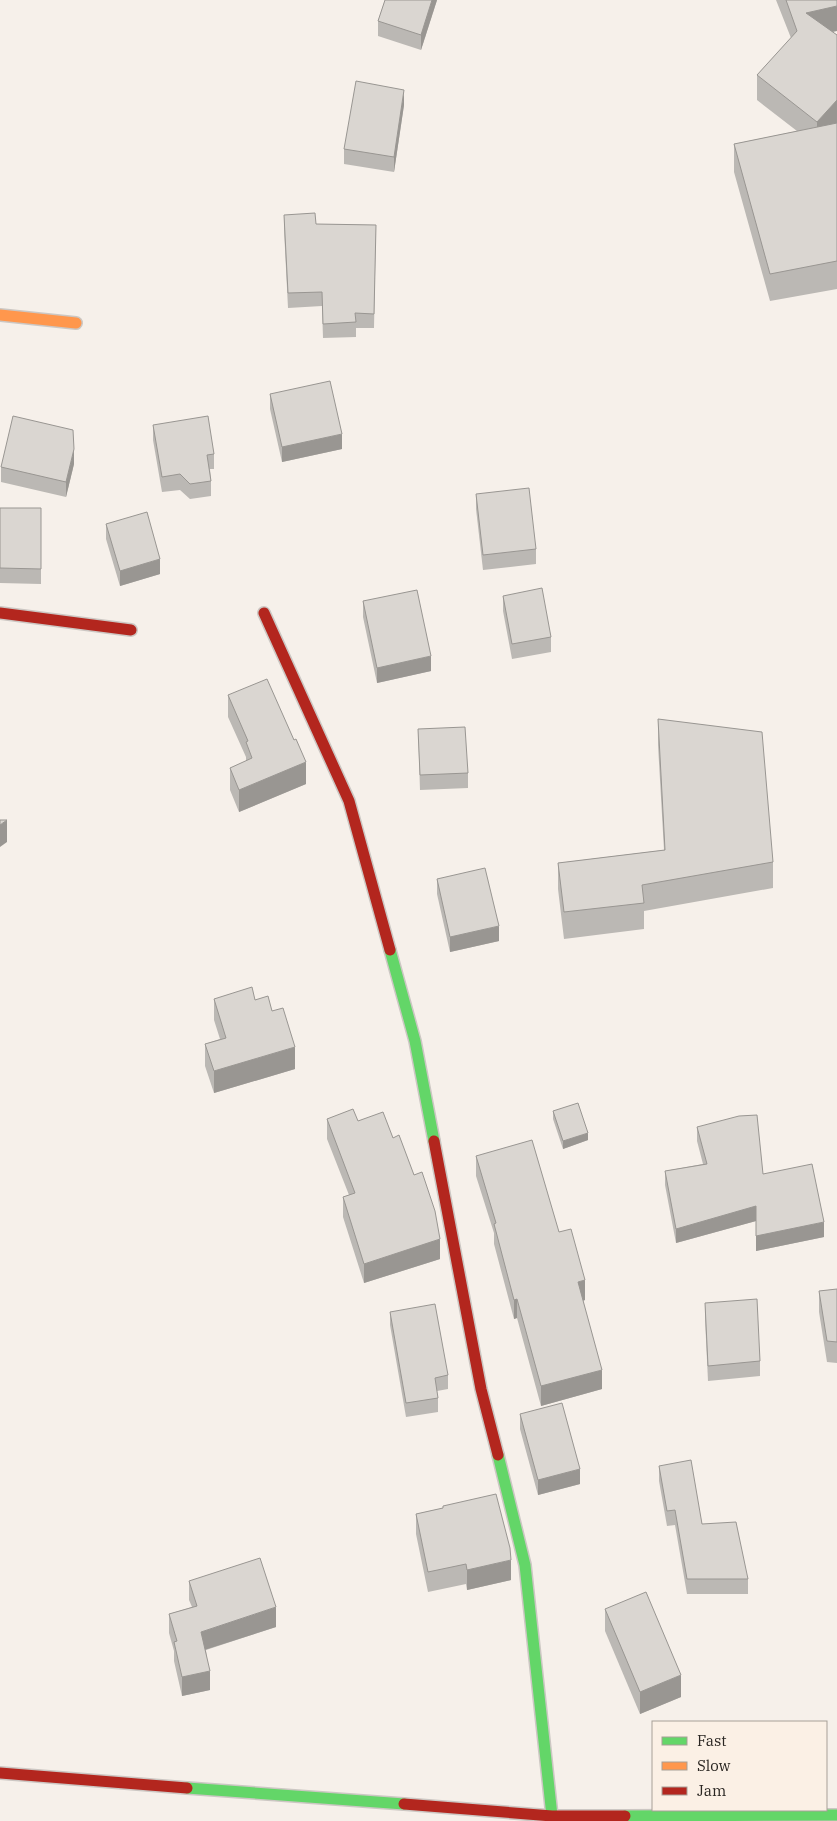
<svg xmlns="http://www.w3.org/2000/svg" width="837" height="1821" font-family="'IBM Plex Serif',serif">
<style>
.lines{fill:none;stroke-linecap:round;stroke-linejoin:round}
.fast-casing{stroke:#ccc7c3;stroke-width:14}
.slow-casing{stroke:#ccc7c3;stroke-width:14}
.jam-casing{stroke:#ccc7c3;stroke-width:14}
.fast{stroke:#63d668;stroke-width:11}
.slow{stroke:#ff974d;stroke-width:11}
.jam{stroke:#b3261e;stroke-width:11}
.wall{fill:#bbb8b4}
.shaded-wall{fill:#999692}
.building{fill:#dad6d1;stroke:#999692}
</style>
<rect width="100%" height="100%" fill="#f6f0ea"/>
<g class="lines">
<defs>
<g id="fast">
<path d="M 390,950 L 415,1041 L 434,1141"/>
<path d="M 498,1455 L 525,1565 L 552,1816"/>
<path d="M 187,1788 L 404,1804"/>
<path d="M 625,1816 L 837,1815"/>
</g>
<path id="slow" d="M 0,315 L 76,323"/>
<g id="jam">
<path d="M 0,613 L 131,630"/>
<path d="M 264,613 L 349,801 L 390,950"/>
<path d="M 434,1141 L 481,1389 L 498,1455"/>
<path d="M 0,1773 L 187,1788"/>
<path d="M 404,1804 L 552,1816 L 625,1816"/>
</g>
</defs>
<use href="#fast" class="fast-casing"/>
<use href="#slow" class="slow-casing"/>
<use href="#jam" class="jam-casing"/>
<use href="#fast" class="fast"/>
<use href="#slow" class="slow"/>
<use href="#jam" class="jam"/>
</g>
<g class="wall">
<path d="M 385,0 L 437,0 L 421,50 L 378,36 L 378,21 Z"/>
<path d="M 776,0 L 837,0 L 833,32 L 837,35 L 837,289 L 770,301 L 734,172 L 734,144 L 797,131 L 757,100 L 757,75 L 791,38 Z"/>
<path d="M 404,105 L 394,172 L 344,164 L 344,149 Z"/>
<path d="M 284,215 L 316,224 L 376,225 L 374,328 L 356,328 L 356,337 L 323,338 L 322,306 L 288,308 L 284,229 Z"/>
<path d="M 270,394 L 342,449 L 282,462 L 270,409 Z"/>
<path d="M 153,425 L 214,454 L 214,469 L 210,469 L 211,481 L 211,496 L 190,499 L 180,490 L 162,492 L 153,440 Z"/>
<path d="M 74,464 L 66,497 L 1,482 L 1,467 Z"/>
<path d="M 476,494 L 536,549 L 536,564 L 483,570 L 476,509 Z"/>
<path d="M 0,508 L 41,508 L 41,584 L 0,583 Z"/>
<path d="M 106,524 L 160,574 L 120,586 L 106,539 Z"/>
<path d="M 503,596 L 551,637 L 551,652 L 512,659 L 503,611 Z"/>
<path d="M 363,601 L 431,671 L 377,683 L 363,617 Z"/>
<path d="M 228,695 L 294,740 L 306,784 L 239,812 L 230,790 L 230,768 L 246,761 L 246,757 L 228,717 Z"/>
<path d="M 658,719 L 773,862 L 773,888 L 644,911 L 644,929 L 564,939 L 558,889 L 558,863 L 664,850 L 658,745 Z"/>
<path d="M 418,729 L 468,773 L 468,788 L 420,790 Z"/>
<path d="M 437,879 L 499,941 L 450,952 L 437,894 Z"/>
<path d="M 214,999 L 255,1000 L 272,1011 L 295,1069 L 214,1093 L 205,1066 L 205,1044 L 220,1039 L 214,1020 Z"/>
<path d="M 553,1111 L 588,1140 L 563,1149 L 553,1119 Z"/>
<path d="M 327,1119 L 358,1121 L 393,1138 L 440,1259 L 364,1283 L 343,1217 L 343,1197 L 349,1195 L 327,1139 Z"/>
<path d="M 697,1127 L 763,1174 L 824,1237 L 756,1251 L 756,1221 L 676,1243 L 665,1185 L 665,1171 L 703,1164 L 697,1141 Z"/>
<path d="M 476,1156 L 559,1232 L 585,1300 L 583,1301 L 602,1389 L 541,1406 L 517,1318 L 514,1319 L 494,1244 L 494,1233 L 476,1176 Z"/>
<path d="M 837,1289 L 837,1363 L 827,1362 L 819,1312 L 819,1291 Z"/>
<path d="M 705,1303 L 760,1361 L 760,1376 L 708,1381 L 705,1318 Z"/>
<path d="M 390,1312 L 448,1375 L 448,1389 L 437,1391 L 438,1398 L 438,1412 L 406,1417 L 390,1325 Z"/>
<path d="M 520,1414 L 580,1484 L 538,1495 L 520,1429 Z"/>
<path d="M 659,1466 L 702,1524 L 748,1579 L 748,1594 L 687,1594 L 675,1525 L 667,1526 L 659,1481 Z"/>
<path d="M 443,1506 L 511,1580 L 467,1590 L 466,1584 L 428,1592 L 416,1534 L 416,1514 L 443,1508 Z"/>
<path d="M 189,1581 L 276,1627 L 206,1650 L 210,1690 L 182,1696 L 174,1661 L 174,1651 L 169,1633 L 169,1614 L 192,1607 L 189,1600 Z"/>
<path d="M 605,1609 L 681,1697 L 640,1714 L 605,1631 Z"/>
</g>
<g class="shaded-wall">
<path d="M 432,0 L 437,0 L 421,50 L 421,35 Z"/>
<path d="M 837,6 L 837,31 L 806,38 L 806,13 Z"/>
<path d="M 404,90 L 404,105 L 394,172 L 394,157 Z"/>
<path d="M 837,100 L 837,125 L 817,147 L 817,122 Z"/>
<path d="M 342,434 L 342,449 L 282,462 L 282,447 Z"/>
<path d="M 74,449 L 74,464 L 66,497 L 66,482 Z"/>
<path d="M 160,559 L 160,574 L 120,586 L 120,571 Z"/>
<path d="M 431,656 L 431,671 L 377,683 L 377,668 Z"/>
<path d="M 306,762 L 306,784 L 239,812 L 239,790 Z"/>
<path d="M 7,820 L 7,842 L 0,847 L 0,825 Z"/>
<path d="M 499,926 L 499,941 L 450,952 L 450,937 Z"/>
<path d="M 295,1047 L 295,1069 L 214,1093 L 214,1071 Z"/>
<path d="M 588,1133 L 588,1140 L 563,1149 L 563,1141 Z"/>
<path d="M 756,1206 L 756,1221 L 676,1243 L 676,1229 Z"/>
<path d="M 824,1222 L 824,1237 L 756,1251 L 756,1236 Z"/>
<path d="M 440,1239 L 440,1259 L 364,1283 L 364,1264 Z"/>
<path d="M 585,1280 L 585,1300 L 578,1302 L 578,1282 Z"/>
<path d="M 517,1299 L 517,1318 L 514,1319 L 514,1300 Z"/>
<path d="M 602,1370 L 602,1389 L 541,1406 L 541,1386 Z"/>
<path d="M 580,1469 L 580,1484 L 538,1495 L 538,1480 Z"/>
<path d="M 511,1560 L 511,1580 L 467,1590 L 467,1570 Z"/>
<path d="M 276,1607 L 276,1627 L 201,1651 L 201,1632 Z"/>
<path d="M 210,1671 L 210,1690 L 182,1696 L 182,1677 Z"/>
<path d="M 681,1675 L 681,1697 L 640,1714 L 640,1692 Z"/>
</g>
<g class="building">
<path d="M 385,0 L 432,0 L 421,35 L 378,21 Z"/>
<path d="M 786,0 L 837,0 L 837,6 L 806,13 L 837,35 L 837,100 L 817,122 L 757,75 L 797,31 Z"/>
<path d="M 356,81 L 404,90 L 394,157 L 344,149 Z"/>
<path d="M 837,123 L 837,261 L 770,274 L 734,144 Z"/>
<path d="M 315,213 L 316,224 L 376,225 L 374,314 L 355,313 L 356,322 L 323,324 L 322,292 L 288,293 L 284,215 Z"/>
<path d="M 330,381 L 342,434 L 282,447 L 270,394 Z"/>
<path d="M 13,416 L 73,430 L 74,449 L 66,482 L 1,467 Z"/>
<path d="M 208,416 L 214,454 L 207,455 L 211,481 L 190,484 L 180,474 L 162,477 L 153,425 Z"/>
<path d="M 529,488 L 536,549 L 483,555 L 476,494 Z"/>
<path d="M 0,508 L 41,508 L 41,569 L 0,568 Z"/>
<path d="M 147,512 L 160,559 L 120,571 L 106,524 Z"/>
<path d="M 542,588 L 551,637 L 512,644 L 503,596 Z"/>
<path d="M 417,590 L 431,656 L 377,668 L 363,601 Z"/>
<path d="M 267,679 L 294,740 L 296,739 L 306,762 L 239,790 L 230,768 L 252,758 L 246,742 L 248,741 L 228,695 Z"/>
<path d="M 658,719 L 762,732 L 773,862 L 642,885 L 644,903 L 564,912 L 558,863 L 665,850 Z"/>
<path d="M 465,727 L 468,773 L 420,775 L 418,729 Z"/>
<path d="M 0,820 L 7,820 L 0,825 Z"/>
<path d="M 485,868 L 499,926 L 450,937 L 437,879 Z"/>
<path d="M 252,987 L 255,1000 L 268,996 L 272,1011 L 283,1008 L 295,1047 L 214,1071 L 205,1044 L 226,1038 L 214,999 Z"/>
<path d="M 578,1103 L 588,1133 L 563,1141 L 553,1111 Z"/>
<path d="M 353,1109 L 358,1121 L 383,1112 L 393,1138 L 399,1135 L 414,1175 L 422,1172 L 435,1211 L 440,1239 L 364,1264 L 343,1197 L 355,1193 L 327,1119 Z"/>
<path d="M 757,1115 L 763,1174 L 812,1164 L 824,1222 L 756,1236 L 756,1206 L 676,1229 L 665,1171 L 707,1164 L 697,1127 L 739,1116 Z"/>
<path d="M 532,1140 L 559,1232 L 571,1229 L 585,1280 L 578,1282 L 602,1370 L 541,1386 L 517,1299 L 514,1300 L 494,1224 L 496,1223 L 476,1156 Z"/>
<path d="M 837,1289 L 837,1342 L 827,1341 L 819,1291 Z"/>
<path d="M 757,1299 L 760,1361 L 708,1366 L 705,1303 Z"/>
<path d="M 435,1304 L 448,1375 L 435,1378 L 438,1398 L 406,1403 L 390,1312 Z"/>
<path d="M 562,1403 L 580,1469 L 538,1480 L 520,1414 Z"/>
<path d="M 691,1460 L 702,1524 L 736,1522 L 748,1579 L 687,1579 L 675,1510 L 667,1511 L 659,1466 Z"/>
<path d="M 496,1494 L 510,1548 L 511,1560 L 467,1570 L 466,1564 L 428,1572 L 416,1514 L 443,1508 L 443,1506 Z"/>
<path d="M 260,1558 L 276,1607 L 201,1632 L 210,1671 L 182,1677 L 174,1642 L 177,1641 L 169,1614 L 197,1606 L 189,1581 Z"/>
<path d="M 646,1592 L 681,1675 L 640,1692 L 605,1609 Z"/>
</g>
<rect x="652" y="1721" width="175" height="90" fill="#fbf0e5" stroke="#a79f97"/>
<rect x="662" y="1737" width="25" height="8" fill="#63d668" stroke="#a79f97"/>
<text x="697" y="1746" font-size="15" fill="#2a2622">Fast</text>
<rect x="662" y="1762" width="25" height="8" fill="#ff974d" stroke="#a79f97"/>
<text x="697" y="1771" font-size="15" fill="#2a2622">Slow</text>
<rect x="662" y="1787" width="25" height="8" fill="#b3261e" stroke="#a79f97"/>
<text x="697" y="1796" font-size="15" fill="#2a2622">Jam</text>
</svg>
